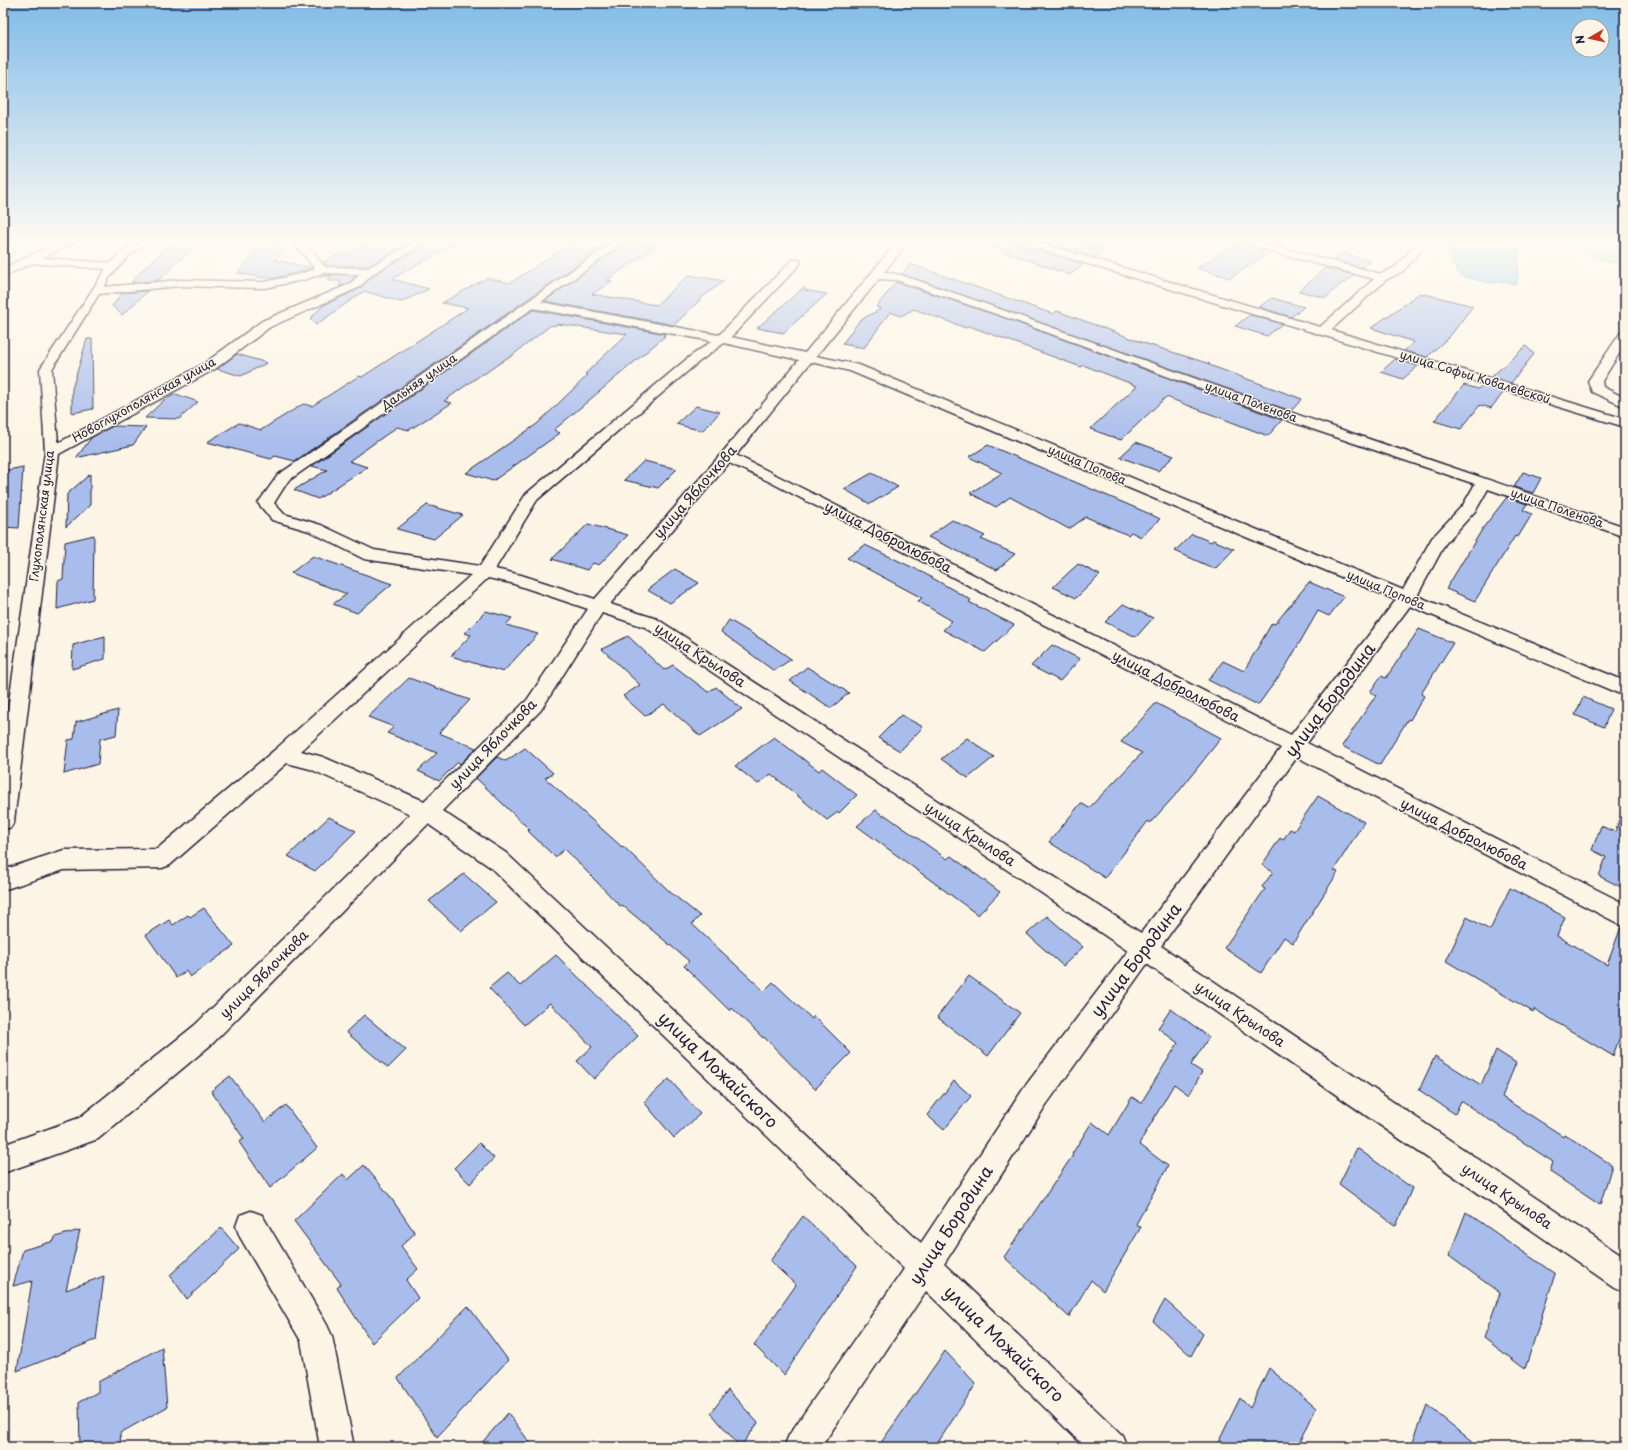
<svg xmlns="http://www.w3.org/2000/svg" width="1628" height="1450" font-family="'Playpen Sans',sans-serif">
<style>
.built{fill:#e3e4e7}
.green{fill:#adecb3;stroke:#688777}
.water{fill:#87c8e8;stroke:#5f86a3}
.building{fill:#a9bdec;stroke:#22223b}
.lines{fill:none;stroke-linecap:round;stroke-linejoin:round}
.street-casing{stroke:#22223b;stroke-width:3}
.secondary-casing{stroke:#22223b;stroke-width:3}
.street{fill:#fcf5e5;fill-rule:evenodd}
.secondary{fill:#fcf5e5;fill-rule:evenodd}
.labels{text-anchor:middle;stroke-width:3;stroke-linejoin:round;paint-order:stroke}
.far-street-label{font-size:12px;fill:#22223b;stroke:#fcf5e5}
.street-label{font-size:14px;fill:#22223b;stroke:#fcf5e5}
.near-street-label{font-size:17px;fill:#22223b;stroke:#fcf5e5}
</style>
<rect width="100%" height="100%" fill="#fcf5e5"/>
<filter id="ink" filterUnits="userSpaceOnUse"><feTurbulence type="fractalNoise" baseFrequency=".025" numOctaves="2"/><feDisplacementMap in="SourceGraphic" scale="8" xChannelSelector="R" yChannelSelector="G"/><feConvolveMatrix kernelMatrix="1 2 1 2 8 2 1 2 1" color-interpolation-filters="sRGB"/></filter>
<g filter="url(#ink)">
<path class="built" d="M 3,242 L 46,242 L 3,262 Z"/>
<path class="green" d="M 1569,242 L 1625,242 L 1625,265 L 1603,260 Z"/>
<path class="water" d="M 1443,242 L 1520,242 L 1517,284 L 1509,283 L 1506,281 L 1490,283 L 1461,276 L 1454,267 L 1447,247 Z"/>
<g class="building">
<path d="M 173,242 L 191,242 L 195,246 L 159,280 L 131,283 L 144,268 Z"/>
<path d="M 290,242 L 275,260 L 313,268 L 276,278 L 264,278 L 238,273 L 263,243 Z"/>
<path d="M 369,242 L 412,242 L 368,266 L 326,266 L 323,262 L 339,254 L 344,255 Z"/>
<path d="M 429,242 L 457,242 L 392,279 L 429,289 L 401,302 L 364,291 L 316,325 L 310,319 L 322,306 L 359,289 L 375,274 Z"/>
<path d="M 574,242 L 610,242 L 295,461 L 275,456 L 271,459 L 207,442 L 239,423 L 261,430 L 303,404 L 312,406 L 359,376 L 362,377 L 468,308 L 442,303 L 487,278 L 510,283 Z"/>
<path d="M 626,242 L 657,246 L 607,280 L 612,281 L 592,294 L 656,305 L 689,275 L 724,281 L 700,299 L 701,299 L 674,325 L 545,301 Z"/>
<path d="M 986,242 L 1020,242 L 1022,245 L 1084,264 L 1070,275 L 986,245 Z"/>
<path d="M 1043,242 L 1079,242 L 1106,249 L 1094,258 Z"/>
<path d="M 1233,246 L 1265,255 L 1230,278 L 1197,268 Z"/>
<path d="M 1342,253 L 1371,261 L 1363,268 L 1334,260 Z"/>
<path d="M 910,264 L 1053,314 L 1057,311 L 1147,344 L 1210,364 L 1209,365 L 1302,399 L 1291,411 L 902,274 Z"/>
<path d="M 1325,268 L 1354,275 L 1345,283 L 1343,282 L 1326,298 L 1299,291 Z"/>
<path d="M 323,275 L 356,275 L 349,283 L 339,287 L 341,284 L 340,284 L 341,281 L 327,281 L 331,276 L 318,277 Z"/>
<path d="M 896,282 L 1002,317 L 1282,420 L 1268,436 L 1166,397 L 1121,440 L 1090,429 L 1137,386 L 1083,365 L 1081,367 L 969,326 L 966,328 L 914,309 L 901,316 L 890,312 L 864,348 L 842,344 L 860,320 L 881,309 L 876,307 Z"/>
<path d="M 804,287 L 804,290 L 827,294 L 783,333 L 757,328 Z"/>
<path d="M 148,291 L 122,315 L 112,306 L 122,293 Z"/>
<path d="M 1420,293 L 1473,306 L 1450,336 L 1427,357 L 1404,351 L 1414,342 L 1371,328 Z"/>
<path d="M 1272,298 L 1304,307 L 1291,317 L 1259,307 Z"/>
<path d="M 533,310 L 665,334 L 663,336 L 665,336 L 554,430 L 560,433 L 493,481 L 466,473 L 537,424 L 588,375 L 585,374 L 627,334 L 557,324 L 554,326 L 551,325 L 509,358 L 507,358 L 484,374 L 482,374 L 444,401 L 452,403 L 409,430 L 397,427 L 349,461 L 367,467 L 318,499 L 294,490 L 327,470 L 312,466 Z"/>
<path d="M 1250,315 L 1282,324 L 1267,336 L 1235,326 Z"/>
<path d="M 87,339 L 92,339 L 93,409 L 72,413 L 72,389 Z"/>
<path d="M 1526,346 L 1534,354 L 1511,383 L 1491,377 Z"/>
<path d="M 237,354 L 267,363 L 241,376 L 217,369 Z"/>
<path d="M 1395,359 L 1418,366 L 1403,379 L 1381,372 Z"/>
<path d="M 1464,385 L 1478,389 L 1482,385 L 1504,392 L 1491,408 L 1480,405 L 1461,429 L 1434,421 Z"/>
<path d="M 176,394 L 198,402 L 179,419 L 145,418 L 164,400 Z"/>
<path d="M 696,406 L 720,412 L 702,431 L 676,424 Z"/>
<path d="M 113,426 L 146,427 L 133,445 L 76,458 L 92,437 Z"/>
<path d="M 1136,442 L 1174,456 L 1158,471 L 1120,457 Z"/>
<path d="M 988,445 L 1150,514 L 1160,519 L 1141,537 L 1131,532 L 1128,535 L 1086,517 L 1069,529 L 1010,497 L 996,507 L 970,493 L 1002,473 L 969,457 Z"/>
<path d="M 644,461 L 677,469 L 658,488 L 624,480 Z"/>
<path d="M 23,467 L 19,528 L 3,527 L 3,471 Z"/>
<path d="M 1523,472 L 1541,478 L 1533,493 L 1514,487 Z"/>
<path d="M 872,473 L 898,487 L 870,504 L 844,489 Z"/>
<path d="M 90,474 L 90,505 L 66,527 L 67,494 Z"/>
<path d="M 1507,497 L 1527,504 L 1523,510 L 1532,514 L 1518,537 L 1515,536 L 1475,601 L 1446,589 L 1483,528 Z"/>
<path d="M 427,505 L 463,515 L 434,539 L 397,529 Z"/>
<path d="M 952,520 L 985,536 L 981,539 L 1015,554 L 997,570 L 928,537 Z"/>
<path d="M 588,524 L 628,535 L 599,565 L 593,563 L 587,570 L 552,559 Z"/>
<path d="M 1192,534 L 1211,542 L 1213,540 L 1234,549 L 1215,569 L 1175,551 Z"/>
<path d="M 94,535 L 93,599 L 57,609 L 58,581 L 63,579 L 65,542 Z"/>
<path d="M 865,545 L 920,571 L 971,600 L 969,602 L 1014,625 L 985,652 L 943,630 L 952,621 L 918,601 L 922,598 L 847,558 Z"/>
<path d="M 313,556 L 392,584 L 357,613 L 333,604 L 347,594 L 291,573 Z"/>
<path d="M 1078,564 L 1100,575 L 1076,598 L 1053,587 Z"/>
<path d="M 675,569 L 699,583 L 670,603 L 647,590 Z"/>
<path d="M 1309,582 L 1344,597 L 1329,616 L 1318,611 L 1285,668 L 1258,705 L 1208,680 L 1223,661 L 1244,671 L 1272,623 L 1275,624 Z"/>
<path d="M 1123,604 L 1153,618 L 1136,637 L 1105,622 Z"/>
<path d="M 486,611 L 512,618 L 506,625 L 538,634 L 503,672 L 451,656 L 471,635 L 464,633 Z"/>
<path d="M 729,620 L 771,645 L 791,659 L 774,671 L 721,632 Z"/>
<path d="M 1419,629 L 1453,643 L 1421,694 L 1424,696 L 1410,720 L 1408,719 L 1380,765 L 1342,746 L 1376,695 L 1370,692 L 1381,676 L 1386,678 Z"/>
<path d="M 105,636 L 105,659 L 72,669 L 73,645 Z"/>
<path d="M 628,636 L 664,670 L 673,665 L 708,692 L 716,687 L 742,709 L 700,736 L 664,704 L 645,716 L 623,696 L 640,685 L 602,649 Z"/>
<path d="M 1052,645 L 1080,659 L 1060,681 L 1031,666 Z"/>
<path d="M 807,667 L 849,693 L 831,708 L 790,681 Z"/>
<path d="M 409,678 L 470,700 L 439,733 L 476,748 L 460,764 L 458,762 L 439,781 L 418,771 L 437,753 L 387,733 L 394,727 L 368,717 Z"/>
<path d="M 1583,697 L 1611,709 L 1604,727 L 1575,715 Z"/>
<path d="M 1156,703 L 1221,738 L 1180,790 L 1150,823 L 1148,821 L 1105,878 L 1049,842 L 1081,803 L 1089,808 L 1142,753 L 1121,742 Z"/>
<path d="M 118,710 L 116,735 L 100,739 L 98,764 L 64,774 L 68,740 L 74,739 L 76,722 Z"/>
<path d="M 901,715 L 923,727 L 900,751 L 878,738 Z"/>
<path d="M 774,737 L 819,771 L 822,768 L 857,795 L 839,813 L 838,812 L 827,820 L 771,774 L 758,784 L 735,766 Z"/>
<path d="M 967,738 L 994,757 L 968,778 L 941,759 Z"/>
<path d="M 525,748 L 553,773 L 545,778 L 622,847 L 623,846 L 670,892 L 700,916 L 692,924 L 764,991 L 773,982 L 812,1019 L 814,1016 L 851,1053 L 815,1089 L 764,1037 L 763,1038 L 732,1008 L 730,1011 L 684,966 L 689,961 L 622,905 L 620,906 L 565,849 L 555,857 L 528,831 L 530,830 L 476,778 L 497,757 L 506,761 Z"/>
<path d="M 1318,796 L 1364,822 L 1334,870 L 1338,872 L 1303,927 L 1293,943 L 1284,937 L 1261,973 L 1224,948 L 1265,889 L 1262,887 L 1273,872 L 1262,865 L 1280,838 L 1283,840 L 1290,829 L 1294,831 Z"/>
<path d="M 876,810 L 883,816 L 885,815 L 947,859 L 951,856 L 1000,892 L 978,915 L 857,826 Z"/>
<path d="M 1622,812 L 1625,812 L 1625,889 L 1599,876 L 1606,857 L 1592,850 L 1601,826 L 1615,832 Z"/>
<path d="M 329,817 L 356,831 L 315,871 L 288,856 Z"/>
<path d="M 464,874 L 496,902 L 461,931 L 429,901 Z"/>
<path d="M 1510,888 L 1565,917 L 1557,936 L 1607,965 L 1621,927 L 1625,928 L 1625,1022 L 1613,1056 L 1534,1009 L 1533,1012 L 1446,961 L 1467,917 L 1490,930 Z"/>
<path d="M 204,908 L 234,946 L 190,977 L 186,971 L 176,978 L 146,935 L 169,920 L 173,925 L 188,915 L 190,917 Z"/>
<path d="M 1047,916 L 1083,947 L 1063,966 L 1027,934 Z"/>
<path d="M 556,955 L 638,1036 L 594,1079 L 577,1061 L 592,1047 L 550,1003 L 524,1025 L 489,988 L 507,973 L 520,986 Z"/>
<path d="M 969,976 L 1020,1013 L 988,1056 L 937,1017 Z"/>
<path d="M 1171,1009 L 1209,1037 L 1191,1065 L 1202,1072 L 1189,1095 L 1174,1084 L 1139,1144 L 1168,1166 L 1136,1224 L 1141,1227 L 1103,1291 L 1091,1280 L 1069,1317 L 1004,1257 L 1073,1155 L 1072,1154 L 1092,1122 L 1109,1135 L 1132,1097 L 1141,1103 L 1178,1043 L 1158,1028 Z"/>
<path d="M 364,1015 L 406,1050 L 388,1068 L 346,1032 Z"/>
<path d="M 1496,1050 L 1516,1063 L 1502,1097 L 1563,1136 L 1564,1134 L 1612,1165 L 1600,1205 L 1550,1172 L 1553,1162 L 1461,1101 L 1455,1114 L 1419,1090 L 1435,1056 L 1481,1085 Z"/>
<path d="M 230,1076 L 265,1122 L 286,1105 L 317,1148 L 270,1188 L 239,1142 L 244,1139 L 211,1091 Z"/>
<path d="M 669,1079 L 700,1114 L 674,1138 L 644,1102 Z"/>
<path d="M 954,1081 L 971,1096 L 944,1130 L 927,1115 Z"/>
<path d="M 479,1143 L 494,1158 L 470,1184 L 454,1168 Z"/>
<path d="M 1357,1148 L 1412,1188 L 1396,1226 L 1339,1184 Z"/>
<path d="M 364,1165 L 389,1195 L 415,1233 L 401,1246 L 418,1269 L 406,1280 L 418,1298 L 372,1343 L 337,1288 L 341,1284 L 294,1221 L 343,1174 L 348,1180 Z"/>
<path d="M 1466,1212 L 1555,1274 L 1525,1369 L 1484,1338 L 1500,1293 L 1449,1256 Z"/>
<path d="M 803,1216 L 857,1266 L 784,1375 L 754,1345 L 796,1285 L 770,1261 Z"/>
<path d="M 221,1228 L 239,1249 L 187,1299 L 170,1275 Z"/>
<path d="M 80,1230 L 66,1290 L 104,1276 L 96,1340 L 17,1371 L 32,1281 L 13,1286 L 23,1250 L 54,1241 L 55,1237 Z"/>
<path d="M 1165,1300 L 1203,1334 L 1191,1356 L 1153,1321 Z"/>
<path d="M 468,1306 L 508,1360 L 437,1437 L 398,1378 Z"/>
<path d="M 162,1347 L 167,1407 L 120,1433 L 121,1447 L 80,1447 L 79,1402 L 98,1392 L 98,1382 Z"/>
<path d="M 945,1351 L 976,1384 L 935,1447 L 878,1447 Z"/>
<path d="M 1269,1368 L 1316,1408 L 1298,1447 L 1216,1447 L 1240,1398 L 1250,1408 Z"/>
<path d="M 728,1390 L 758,1423 L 740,1447 L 711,1413 Z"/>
<path d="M 1427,1405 L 1479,1447 L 1411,1447 Z"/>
<path d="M 508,1413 L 533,1447 L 478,1447 Z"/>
</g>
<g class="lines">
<defs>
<g id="street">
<path d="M 135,242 L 147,242 L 129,256 L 109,278 L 104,287 L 179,280 L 265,282 L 300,274 L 315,269 L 294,242 L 305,242 L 325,267 L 368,268 L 415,242 L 428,242 L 374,273 L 358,288 L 270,327 L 215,369 L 59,454 L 14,821 L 11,827 L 3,830 L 3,744 L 45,452 L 40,369 L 106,269 L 30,263 L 25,260 L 30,257 L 111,263 L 121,252 ZM 323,273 L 360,274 L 350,284 L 262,321 L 205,363 L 58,443 L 52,369 L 99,294 L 179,286 L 265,288 L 307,279 Z"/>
<path d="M 613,242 L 625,242 L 541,302 L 719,335 L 792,260 L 800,260 L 801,262 L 800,264 L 731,337 L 805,353 L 897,242 L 908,242 L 884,272 L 901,275 C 1041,322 1179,374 1319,422 C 1421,457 1523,491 1625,527 L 1625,537 L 1488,489 L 1476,510 L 1445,544 L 1417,596 L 1625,681 L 1625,696 L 1410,606 L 1307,743 L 1625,904 L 1625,927 L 1297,757 L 1161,946 L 1625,1258 L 1625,1292 L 1614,1287 L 1147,964 L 1046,1105 L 944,1264 L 1122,1435 L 1127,1447 L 1085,1447 L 926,1291 L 821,1447 L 784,1447 L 789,1435 L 904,1269 L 490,867 L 428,824 L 213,1043 L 98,1139 L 3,1173 L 3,1145 L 79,1118 L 195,1025 L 410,814 L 310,769 L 287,763 L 170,865 L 162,868 L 64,870 L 3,890 L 3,870 L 64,850 L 157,849 L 277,748 L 471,575 L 364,559 L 309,531 L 272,520 L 258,503 L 278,475 ZM 879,279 L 896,280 L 1002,316 L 1309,428 L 1475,484 L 1463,505 L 1432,538 L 1403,590 L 859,365 L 816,356 ZM 533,308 L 712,341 L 688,358 L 526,494 L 480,566 L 374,550 L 321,525 L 284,514 L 274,503 L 288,481 ZM 724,343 L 799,360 L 722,453 L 595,599 L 521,575 L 495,569 L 537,500 L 696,364 ZM 811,362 L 850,371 L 1396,600 L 1291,735 L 736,455 ZM 729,463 L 768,481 L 1281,748 L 1141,933 L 657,619 L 610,604 ZM 488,578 L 511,583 L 588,609 L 527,700 L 424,801 L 323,757 L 301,751 ZM 602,613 L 645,627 L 1128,951 L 1026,1085 L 921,1243 L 506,853 L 442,811 L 541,710 Z"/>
<path d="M 1021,242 L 1037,242 L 1320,327 L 1374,279 L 1243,244 L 1242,242 L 1259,242 L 1381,274 L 1395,267 L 1415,245 L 1415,242 L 1425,242 L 1424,247 L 1403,271 L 1386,280 L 1331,330 L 1625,419 L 1625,427 L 1022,244 Z"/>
<path d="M 1625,331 L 1625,344 L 1602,381 L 1603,387 L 1625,398 L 1625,407 L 1592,392 L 1588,381 L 1621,332 Z"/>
<path d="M 251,1211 L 262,1215 L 327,1325 L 332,1336 L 354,1447 L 320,1447 L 301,1341 L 240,1237 L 236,1226 L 240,1215 Z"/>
</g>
<path id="secondary" d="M 59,242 L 74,242 L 72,244 L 3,277 L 3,268 Z"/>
</defs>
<use href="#street" class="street-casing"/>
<use href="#secondary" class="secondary-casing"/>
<use href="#street" class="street"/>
<use href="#secondary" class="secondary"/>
</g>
</g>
<linearGradient id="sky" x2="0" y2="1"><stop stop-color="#81bce8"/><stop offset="0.54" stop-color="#fefaf3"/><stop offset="1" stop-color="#fefaf3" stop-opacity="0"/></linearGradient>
<rect width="1628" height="445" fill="url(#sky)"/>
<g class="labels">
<g class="far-street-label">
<text transform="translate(1475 377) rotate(17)" y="4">улица Софьи Ковалевской</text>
<text transform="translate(419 382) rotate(-35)" y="4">Дальняя улица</text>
<text transform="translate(144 400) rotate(-29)" y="4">Новоглухополянская улица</text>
<text transform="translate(1251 402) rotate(20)" y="4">улица Поленова</text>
<text transform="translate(1087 465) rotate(23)" y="4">улица Попова</text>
<text transform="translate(1557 508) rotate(19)" y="4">улица Поленова</text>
<text transform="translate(42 516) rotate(-83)" y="4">Глухополянская улица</text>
<text transform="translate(1386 590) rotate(23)" y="4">улица Попова</text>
</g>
<g class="street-label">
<text transform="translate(695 492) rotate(-49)" y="5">улица Яблочкова</text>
<text transform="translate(888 537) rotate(27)" y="5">улица Добролюбова</text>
<text transform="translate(700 655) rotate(33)" y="5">улица Крылова</text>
<text transform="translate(1176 686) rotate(27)" y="5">улица Добролюбова</text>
<text transform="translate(493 744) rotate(-46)" y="5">улица Яблочкова</text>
<text transform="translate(970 834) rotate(33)" y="5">улица Крылова</text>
<text transform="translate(1464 834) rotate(27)" y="5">улица Добролюбова</text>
<text transform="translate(264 974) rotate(-45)" y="5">улица Яблочкова</text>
<text transform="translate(1240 1014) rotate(34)" y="5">улица Крылова</text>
<text transform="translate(1507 1196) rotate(34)" y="5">улица Крылова</text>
</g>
<g class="near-street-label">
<text transform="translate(1330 700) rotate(-53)" y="6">улица Бородина</text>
<text transform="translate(1136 960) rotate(-53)" y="6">улица Бородина</text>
<text transform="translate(718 1070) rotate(44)" y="6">улица Можайского</text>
<text transform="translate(951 1225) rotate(-57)" y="6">улица Бородина</text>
<text transform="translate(1004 1344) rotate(44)" y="6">улица Можайского</text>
</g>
</g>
<rect width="1628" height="1450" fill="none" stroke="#fcf5e5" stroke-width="16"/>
<rect x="8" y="8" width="1612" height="1434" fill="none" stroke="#22223b" stroke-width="1.5" filter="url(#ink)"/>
<g transform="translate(1590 38) rotate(261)"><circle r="19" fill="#fcf5e5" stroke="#a5a1a1"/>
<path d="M0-3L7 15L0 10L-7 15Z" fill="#c8321e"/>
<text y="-6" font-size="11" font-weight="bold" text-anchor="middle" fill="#22223b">N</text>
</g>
</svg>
